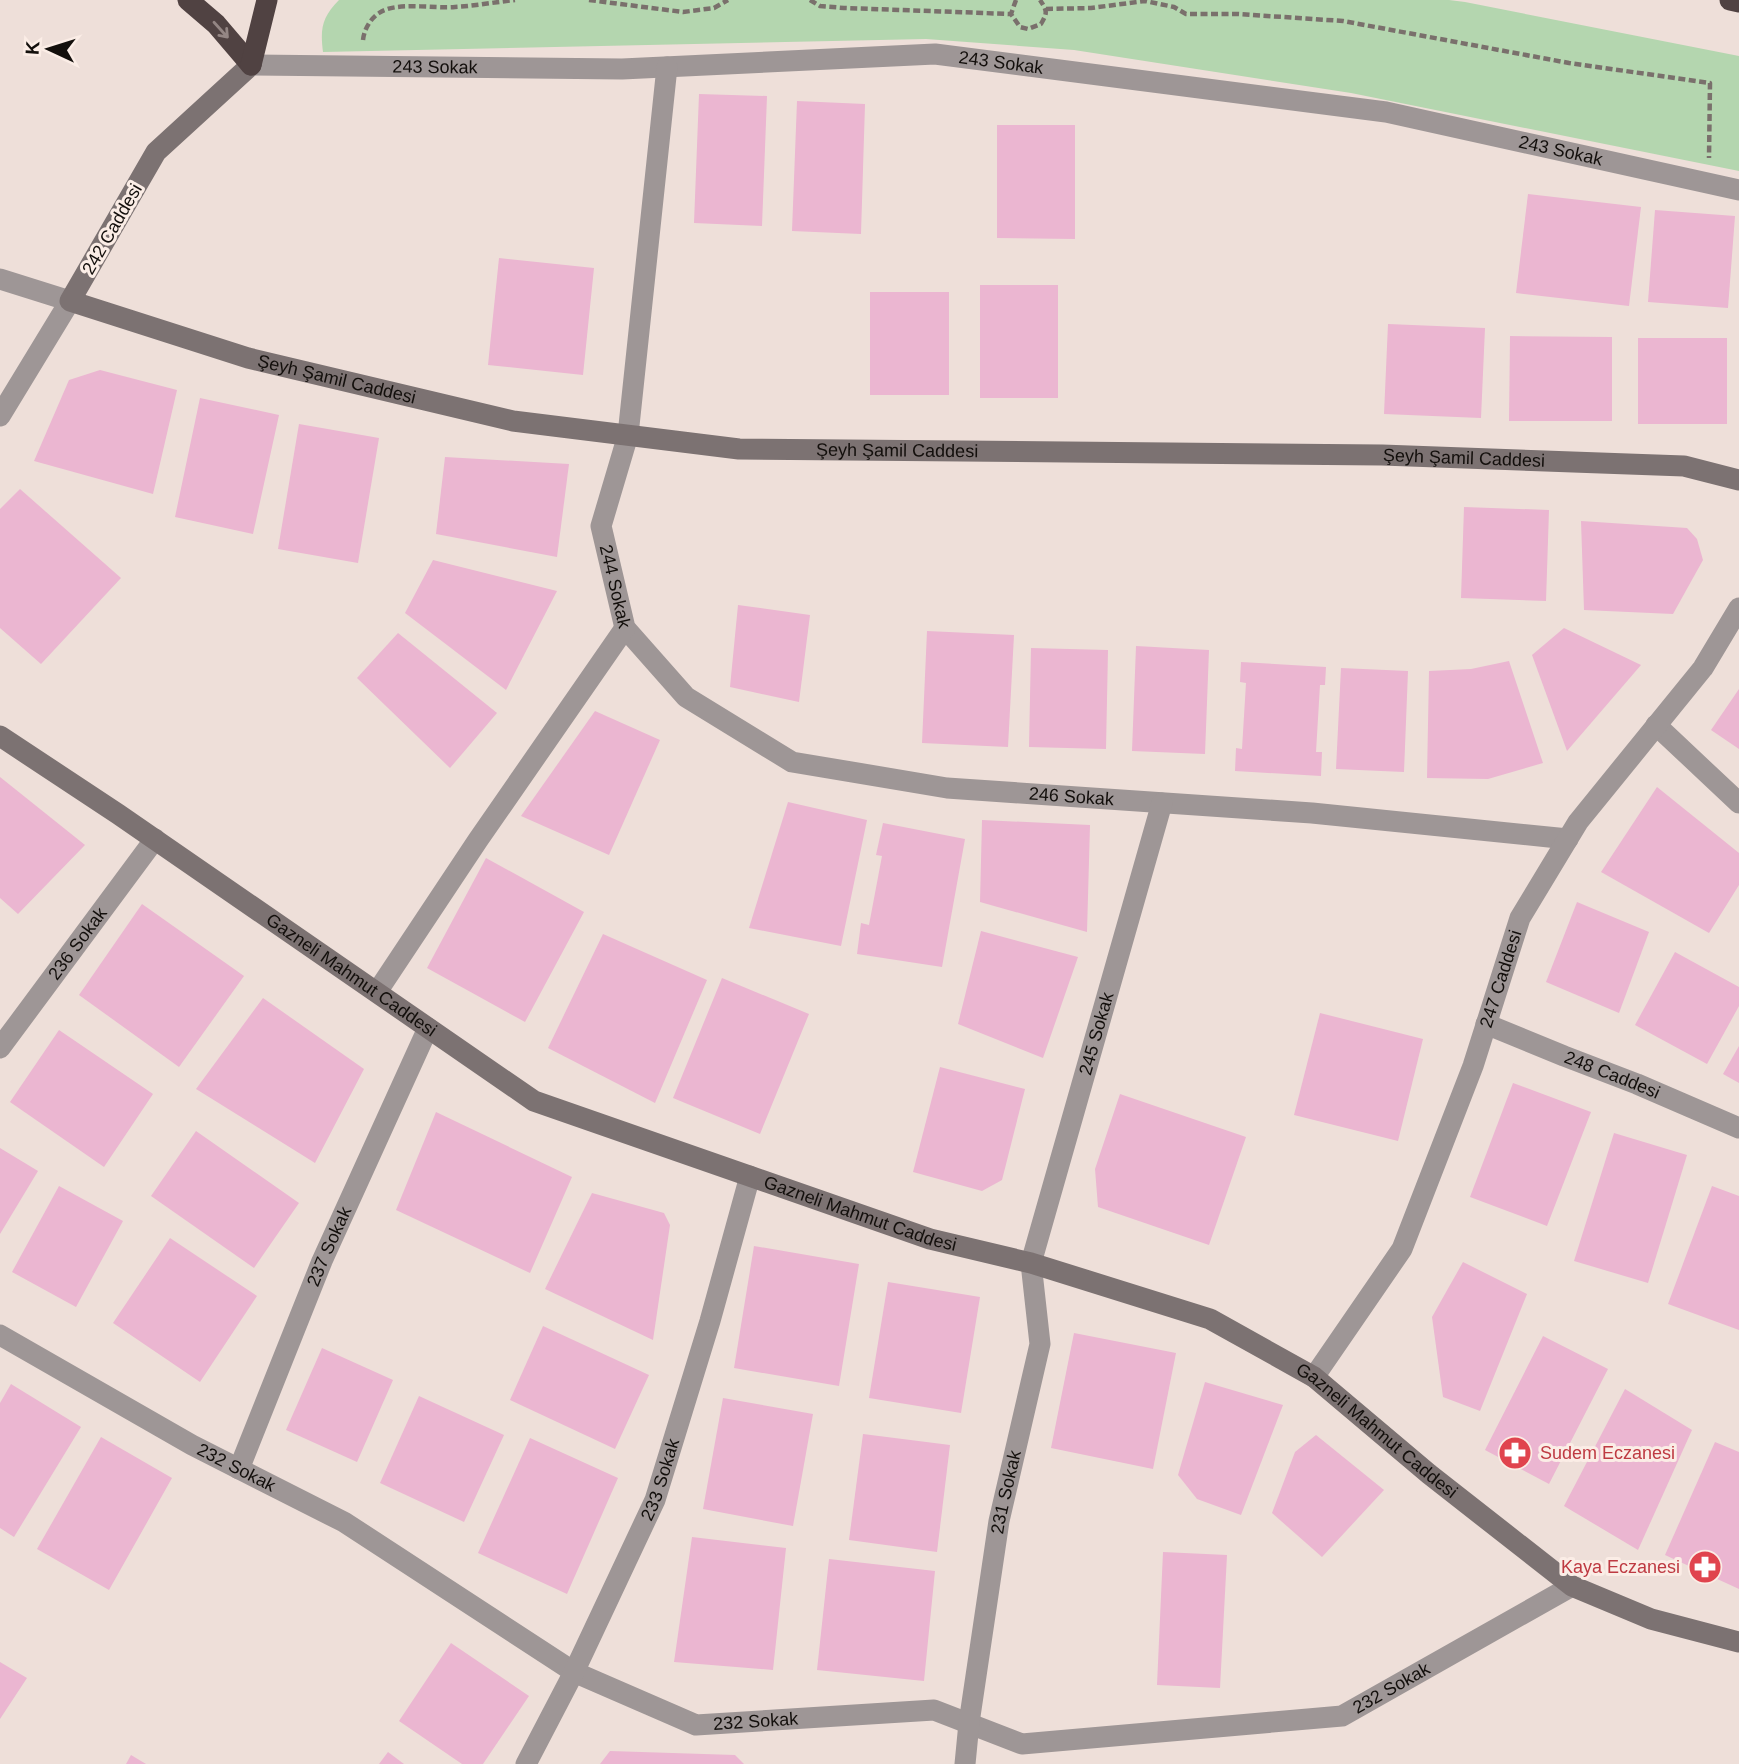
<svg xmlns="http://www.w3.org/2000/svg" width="1739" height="1764" font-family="Arial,sans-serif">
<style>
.green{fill:#b4d6af}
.building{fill:#ebb6d1}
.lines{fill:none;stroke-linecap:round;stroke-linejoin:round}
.path{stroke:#7a706c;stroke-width:4.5;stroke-dasharray:7 3.5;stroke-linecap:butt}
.street{stroke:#9e9696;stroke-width:21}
.secondary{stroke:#7c7272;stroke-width:21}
.highway{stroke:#504242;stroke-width:21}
.oneway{stroke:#948684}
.labels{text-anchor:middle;stroke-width:6;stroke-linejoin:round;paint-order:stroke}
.street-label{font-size:18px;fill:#130f0c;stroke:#fbede6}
.health-label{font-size:18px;fill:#be3a42;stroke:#fbede6;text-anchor:start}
</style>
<rect width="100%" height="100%" fill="#eedfd9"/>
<path class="green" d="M 339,0 L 1449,0 L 1465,2 L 1739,56 L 1739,171 L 1351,93 L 1074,50 L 926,39 L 323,52 C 320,29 322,17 339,0 Z"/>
<g class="building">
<path d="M 699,94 L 767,96 L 762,226 L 694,223 Z"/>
<path d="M 797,101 L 865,104 L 861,234 L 792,231 Z"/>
<path d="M 997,125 L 1075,125 L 1075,239 L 997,238 Z"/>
<path d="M 1528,194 L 1641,207 L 1629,306 L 1516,293 Z"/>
<path d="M 1655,210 L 1735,216 L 1728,308 L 1648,302 Z"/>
<path d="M 499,258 L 594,268 L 583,375 L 488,365 Z"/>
<rect x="980" y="285" width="78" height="113"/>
<rect x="870" y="292" width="79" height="103"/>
<path d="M 1388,324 L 1485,328 L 1481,418 L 1384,414 Z"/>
<path d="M 1510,336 L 1612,337 L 1612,421 L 1509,421 Z"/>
<rect x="1638" y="338" width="89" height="86"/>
<path d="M 100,370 L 177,390 L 153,494 L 34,461 L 69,380 Z"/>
<path d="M 200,398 L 279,415 L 253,534 L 175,517 Z"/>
<path d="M 299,424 L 379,438 L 358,563 L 278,549 Z"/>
<path d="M 445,457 L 569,464 L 557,557 L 436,534 Z"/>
<path d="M 20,489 L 121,578 L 41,664 L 0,628 L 0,509 Z"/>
<path d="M 1464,507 L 1549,510 L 1546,601 L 1461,598 Z"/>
<path d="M 1581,521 L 1687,528 L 1697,539 L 1703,560 L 1673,614 L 1584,610 Z"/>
<path d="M 433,560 L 557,591 L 506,690 L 405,613 Z"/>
<path d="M 738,605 L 810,615 L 799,702 L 730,687 Z"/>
<path d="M 1564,628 L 1641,665 L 1567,751 L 1532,655 Z"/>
<path d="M 927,631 L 1014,635 L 1008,747 L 922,743 Z"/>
<path d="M 398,633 L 497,713 L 450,768 L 357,678 Z"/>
<path d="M 1136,646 L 1209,650 L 1205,754 L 1132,751 Z"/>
<path d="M 1031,648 L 1108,650 L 1106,749 L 1029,747 Z"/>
<path d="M 1509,661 L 1543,763 L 1488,779 L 1427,778 L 1429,671 L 1471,669 Z"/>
<path d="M 1241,662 L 1326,667 L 1325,685 L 1320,685 L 1316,752 L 1322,752 L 1321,776 L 1235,771 L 1236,748 L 1242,749 L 1246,683 L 1240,682 Z"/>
<path d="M 1341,668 L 1408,671 L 1404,772 L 1336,769 Z"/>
<path d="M 1739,689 L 1739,749 L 1711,730 Z"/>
<path d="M 595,711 L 660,740 L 609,855 L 521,816 Z"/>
<path d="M 0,777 L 85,845 L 18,914 L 0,898 Z"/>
<path d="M 1657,787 L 1739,853 L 1739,885 L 1709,933 L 1601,872 Z"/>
<path d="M 788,802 L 867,820 L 841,946 L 749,928 Z"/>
<path d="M 982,820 L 1090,825 L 1087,932 L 980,902 Z"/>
<path d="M 883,823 L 965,839 L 942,967 L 857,954 L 861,923 L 869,925 L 882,856 L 876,855 Z"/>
<path d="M 486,858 L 584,912 L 525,1022 L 427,968 Z"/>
<path d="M 1577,902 L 1649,932 L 1619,1013 L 1546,982 Z"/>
<path d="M 142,904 L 244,976 L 179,1067 L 79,995 Z"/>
<path d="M 981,931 L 1078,957 L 1043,1058 L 958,1024 Z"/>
<path d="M 603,934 L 707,980 L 655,1103 L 548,1048 Z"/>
<path d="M 1675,952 L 1739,987 L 1739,1006 L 1707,1064 L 1635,1025 Z"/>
<path d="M 722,978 L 809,1014 L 760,1134 L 673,1098 Z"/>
<path d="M 263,998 L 364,1069 L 315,1163 L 196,1089 Z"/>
<path d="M 1320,1013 L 1423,1039 L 1398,1141 L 1294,1115 Z"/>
<path d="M 59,1030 L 153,1094 L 104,1167 L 10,1102 Z"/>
<path d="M 1739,1046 L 1739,1083 L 1723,1074 Z"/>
<path d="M 940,1067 L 1025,1089 L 1002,1180 L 982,1191 L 913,1172 Z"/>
<path d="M 1513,1083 L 1591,1112 L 1547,1226 L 1470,1197 Z"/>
<path d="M 1120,1094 L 1246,1137 L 1209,1245 L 1098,1207 L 1095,1169 Z"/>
<path d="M 436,1112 L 572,1177 L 530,1273 L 396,1210 Z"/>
<path d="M 196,1131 L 299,1203 L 254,1268 L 151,1196 Z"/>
<path d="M 1614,1133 L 1687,1155 L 1648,1283 L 1574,1261 Z"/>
<path d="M 0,1148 L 38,1171 L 0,1234 Z"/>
<path d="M 59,1186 L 123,1221 L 76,1307 L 12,1272 Z"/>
<path d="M 1712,1186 L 1739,1196 L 1739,1330 L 1668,1304 Z"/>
<path d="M 592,1193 L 664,1213 L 670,1225 L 653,1340 L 545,1289 Z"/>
<path d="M 170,1238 L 257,1296 L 200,1382 L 113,1323 Z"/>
<path d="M 754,1246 L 859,1264 L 839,1386 L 734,1368 Z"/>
<path d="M 1463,1262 L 1527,1294 L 1480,1411 L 1443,1397 L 1432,1317 Z"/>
<path d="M 888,1282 L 980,1297 L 961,1413 L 869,1398 Z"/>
<path d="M 543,1326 L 649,1375 L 615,1449 L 510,1400 Z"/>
<path d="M 1074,1333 L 1176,1353 L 1153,1469 L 1051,1448 Z"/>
<path d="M 1543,1336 L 1608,1369 L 1549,1484 L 1485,1450 Z"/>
<path d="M 322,1348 L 393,1380 L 357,1462 L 286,1430 Z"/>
<path d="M 1205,1382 L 1283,1405 L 1241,1515 L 1197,1499 L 1178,1475 Z"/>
<path d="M 11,1384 L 81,1427 L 14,1537 L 0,1528 L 0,1403 Z"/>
<path d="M 1625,1389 L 1692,1430 L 1638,1550 L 1564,1506 Z"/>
<path d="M 419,1396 L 504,1435 L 464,1522 L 380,1483 Z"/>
<path d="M 723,1398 L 813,1414 L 793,1526 L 703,1509 Z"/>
<path d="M 863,1434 L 950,1445 L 937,1552 L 849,1540 Z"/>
<path d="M 1316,1435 L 1384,1490 L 1322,1557 L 1272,1513 L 1295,1452 Z"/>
<path d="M 101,1437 L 172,1478 L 109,1590 L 37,1549 Z"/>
<path d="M 530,1438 L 618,1478 L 567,1594 L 478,1553 Z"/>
<path d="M 1715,1442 L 1739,1452 L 1739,1589 L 1665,1555 Z"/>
<path d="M 692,1537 L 786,1548 L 773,1670 L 674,1662 Z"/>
<path d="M 1163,1552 L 1227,1555 L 1220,1688 L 1157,1685 Z"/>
<path d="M 829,1559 L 935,1571 L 924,1681 L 817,1670 Z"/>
<path d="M 451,1643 L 529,1696 L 483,1764 L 462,1764 L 399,1721 Z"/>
<path d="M 0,1662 L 27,1678 L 0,1719 Z"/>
<path d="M 610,1751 L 735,1755 L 744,1764 L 600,1764 Z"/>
<path d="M 388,1752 L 404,1764 L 379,1764 Z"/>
<path d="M 131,1755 L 146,1764 L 126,1764 Z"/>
</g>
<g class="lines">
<g class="path">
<path d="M 589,0 L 683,12 L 714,8 L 728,0"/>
<path d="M 810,0 L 820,6 L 844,8 L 1011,14"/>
<path d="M 1016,0 L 1011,14 L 1020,27 L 1028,29 L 1041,24 C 1047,13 1048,12 1040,0"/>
<path d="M 1046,9 L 1091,8 L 1145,1 L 1174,7 L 1186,14 L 1238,14 L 1343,21 L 1569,63 L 1710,83 L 1709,158"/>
<path d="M 363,40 C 364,30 370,19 379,13 C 396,1 434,9 455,7 C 475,6 495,2 515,0"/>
</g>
<g class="street">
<path id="s1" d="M 251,65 L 622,69 L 935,54 L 1386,112 L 1739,190"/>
<path id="s2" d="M 667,67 L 628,435 L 601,526 L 625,628 L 686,697 L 792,762 L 947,788 L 1312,813 L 1568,839"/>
<path d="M 0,279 L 70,301 L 0,416"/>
<path d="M 1656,725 L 1739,803"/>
<path d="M 377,992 L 478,840 L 625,628"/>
<path id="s3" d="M 1486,1024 L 1564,1056 L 1637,1084 L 1739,1128"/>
<path id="s4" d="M 0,1048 L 155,839"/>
<path id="s5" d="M 0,1335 L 192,1445 L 344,1522 L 574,1672 L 696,1725 L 934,1710 L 1022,1744 L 1342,1716 L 1572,1586"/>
<path id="s6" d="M 1314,1377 L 1402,1249 L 1473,1066 L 1520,918 L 1578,822 L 1703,668 L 1739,608"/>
<path id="s7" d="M 239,1469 L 322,1261 L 428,1028"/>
<path id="s8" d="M 526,1764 L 574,1672 L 655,1500 L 710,1321 L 750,1176"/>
<path id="s9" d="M 965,1764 L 969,1723 L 999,1521 L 1040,1344 L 1031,1263 L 1162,803"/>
</g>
<g class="secondary">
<path id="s10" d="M 251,65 L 156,152 L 70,301 L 248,358 L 513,421 L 739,449 L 1382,455 L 1684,466 L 1739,480"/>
<path id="s11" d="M 0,736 L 118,814 L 534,1101 L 930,1239 L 1031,1263 L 1210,1319 L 1314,1377 L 1429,1474 L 1572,1586 L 1651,1619 L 1739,1642"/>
</g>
<g class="highway">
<path d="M 188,0 L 216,24 L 251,65"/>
<path d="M 1730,0 L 1739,2"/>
<path d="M 251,65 L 267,0"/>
</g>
</g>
<defs><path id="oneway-shaft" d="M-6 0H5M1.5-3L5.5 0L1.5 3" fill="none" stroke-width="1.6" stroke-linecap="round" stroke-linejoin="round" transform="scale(1.75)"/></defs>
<use class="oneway" href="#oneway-shaft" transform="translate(221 30) rotate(48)"/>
<defs>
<symbol id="pharmacy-disc" viewBox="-11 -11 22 22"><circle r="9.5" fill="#e0444e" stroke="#fbede6"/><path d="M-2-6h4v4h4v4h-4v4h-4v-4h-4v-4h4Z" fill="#fff"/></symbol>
</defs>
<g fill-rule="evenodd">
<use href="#pharmacy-disc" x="1496" y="1434" width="38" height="38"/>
<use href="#pharmacy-disc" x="1686" y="1548" width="38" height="38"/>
</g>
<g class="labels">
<g class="street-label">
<text dy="6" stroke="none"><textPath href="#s1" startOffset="751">243 Sokak</textPath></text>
<text dy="6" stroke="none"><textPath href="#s1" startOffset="184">243 Sokak</textPath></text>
<text dy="6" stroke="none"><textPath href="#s1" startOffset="1318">243 Sokak</textPath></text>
<text transform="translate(112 229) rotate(-60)" y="6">242 Caddesi</text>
<text dy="6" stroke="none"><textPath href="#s10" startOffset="579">Şeyh Şamil Caddesi</textPath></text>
<text dy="6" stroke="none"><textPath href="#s10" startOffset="1146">Şeyh Şamil Caddesi</textPath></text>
<text dy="6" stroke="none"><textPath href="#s10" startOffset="1713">Şeyh Şamil Caddesi</textPath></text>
<text dy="6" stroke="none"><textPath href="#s2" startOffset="527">244 Sokak</textPath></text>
<text dy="6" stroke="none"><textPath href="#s2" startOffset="1068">246 Sokak</textPath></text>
<text dy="6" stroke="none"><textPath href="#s4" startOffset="130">236 Sokak</textPath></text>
<text dy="6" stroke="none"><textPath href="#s11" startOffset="425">Gazneli Mahmut Caddesi</textPath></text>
<text dy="6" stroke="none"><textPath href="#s6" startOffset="443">247 Caddesi</textPath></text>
<text dy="6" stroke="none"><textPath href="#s9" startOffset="747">245 Sokak</textPath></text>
<text dy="6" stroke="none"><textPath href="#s3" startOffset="136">248 Caddesi</textPath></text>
<text dy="6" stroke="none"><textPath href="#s11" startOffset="992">Gazneli Mahmut Caddesi</textPath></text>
<text dy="6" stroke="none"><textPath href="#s7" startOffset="240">237 Sokak</textPath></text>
<text dy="6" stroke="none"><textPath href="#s11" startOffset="1559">Gazneli Mahmut Caddesi</textPath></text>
<text dy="6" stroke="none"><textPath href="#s5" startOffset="271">232 Sokak</textPath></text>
<text dy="6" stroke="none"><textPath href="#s8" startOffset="315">233 Sokak</textPath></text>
<text dy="6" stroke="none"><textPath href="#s9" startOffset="275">231 Sokak</textPath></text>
<text dy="6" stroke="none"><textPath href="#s5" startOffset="1510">232 Sokak</textPath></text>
<text dy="6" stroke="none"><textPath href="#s5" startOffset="859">232 Sokak</textPath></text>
</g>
<g class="health-label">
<text x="1540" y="1459">Sudem Eczanesi</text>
<text x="1680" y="1573" text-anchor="end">Kaya Eczanesi</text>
</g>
</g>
<g transform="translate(49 49) rotate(274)" stroke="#fbede6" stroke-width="5" paint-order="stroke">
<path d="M0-5L12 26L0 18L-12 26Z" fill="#130f0c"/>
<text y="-10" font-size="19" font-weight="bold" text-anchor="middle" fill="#130f0c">K</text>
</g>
</svg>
